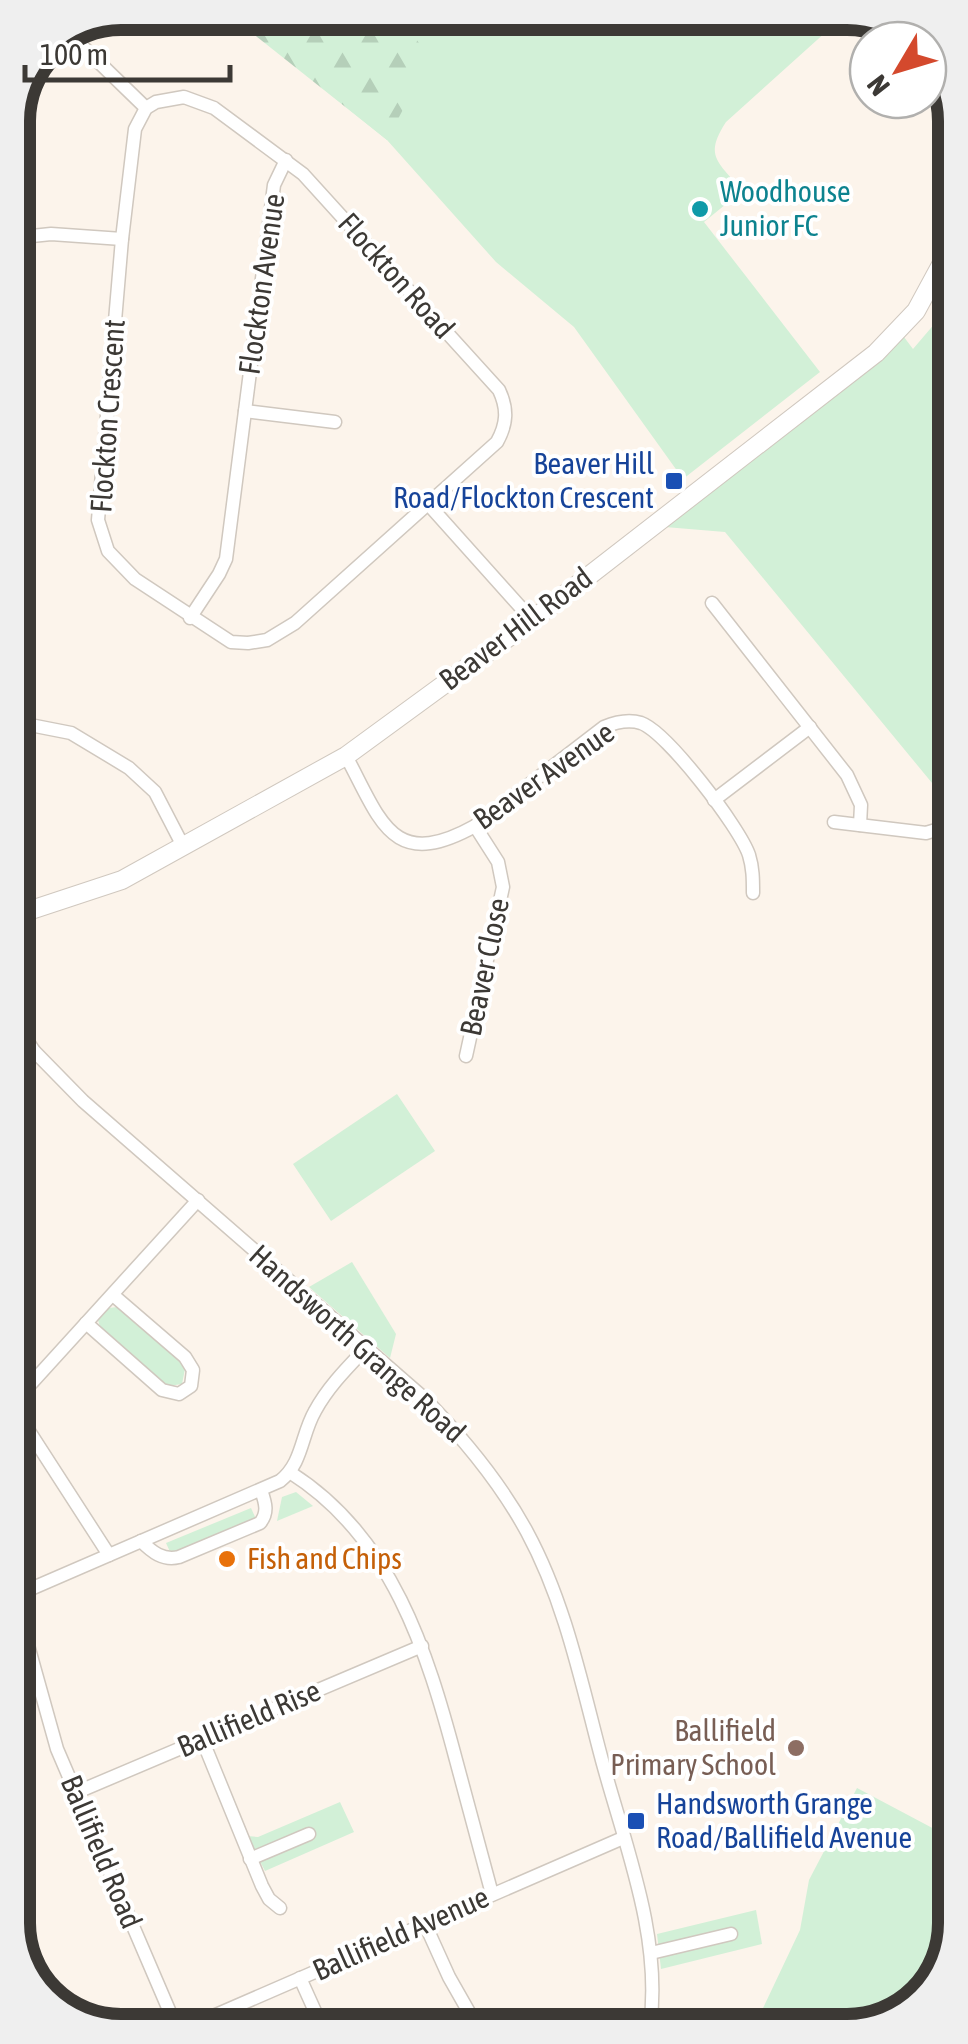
<svg xmlns="http://www.w3.org/2000/svg" width="968" height="2044" font-family="'Asap Condensed',sans-serif">
<style>
.green{fill:#d2f0d7}
.forest{fill:url(#forest-firs)}
.lines{fill:none;stroke-linecap:round;stroke-linejoin:round}
.street-casing{stroke:#d0c8bf;stroke-width:15}
.secondary-casing{stroke:#d0c8bf;stroke-width:20}
.street{stroke:#fff;stroke-width:12}
.secondary{stroke:#fff;stroke-width:18}
.culture-dot{fill:#0f9aa8;stroke:#fff;stroke-width:4}
.transit-dot{fill:#1a4fb4;stroke:#fff;stroke-width:4}
.food-dot{fill:#e8710a;stroke:#fff;stroke-width:4}
.education-dot{fill:#8d6e63;stroke:#fff;stroke-width:4}
.labels{text-anchor:middle;stroke-width:8;stroke-linejoin:round;paint-order:stroke}
.culture-label{font-size:30px;fill:#0d838f;stroke:#fff;text-anchor:start}
.street-label{font-size:30px;fill:#3c3935;stroke:#fff}
.transit-label{font-size:30px;fill:#164399;stroke:#fff;text-anchor:end}
.food-label{font-size:30px;fill:#c56008;stroke:#fff;text-anchor:start}
.education-label{font-size:30px;fill:#785e54;stroke:#fff;text-anchor:end}
.rim{fill:none;stroke:#3c3935;stroke-width:12}
</style>
<defs>
<pattern id="forest-firs" width="22" height="20" patternUnits="userSpaceOnUse" patternTransform="scale(2.5)"><rect width="22" height="20" fill="#d2f0d7"/><path d="M5 1l3.5 6h-7zM16 11l3.5 6h-7z" fill="#b5cfb9"/></pattern>
</defs>
<rect width="100%" height="100%" fill="#fcf4eb"/>
<g class="green">
<path d="M 229,13 L 847,13 L 726,122 C 703,157 719,162 742,191 L 704,222 L 820,372 L 683,479 L 574,327 L 496,262 L 387,140 Z"/>
<path d="M 948,308 L 951,806 L 725,532 L 665,527 L 864,373 L 904,337 L 913,349 Z"/>
<path d="M 397,1094 L 435,1151 L 331,1221 L 293,1164 Z"/>
<path d="M 352,1262 L 396,1334 L 390,1358 L 309,1287 Z"/>
<path d="M 117,1307 L 179,1360 L 185,1369 L 182,1384 L 169,1386 L 161,1382 L 100,1327 L 98,1320 L 109,1308 Z"/>
<path d="M 296,1492 L 313,1506 L 277,1521 L 282,1497 Z"/>
<path d="M 251,1508 L 256,1519 L 171,1554 L 166,1543 Z"/>
<path d="M 857,1788 L 955,1840 L 955,1924 L 937,1984 L 888,2023 L 755,2025 L 800,1930 L 809,1880 Z"/>
<path d="M 340,1802 L 354,1832 L 265,1871 L 247,1836 L 258,1837 Z"/>
<path d="M 756,1910 L 762,1944 L 661,1969 L 657,1934 Z"/>
</g>
<path class="forest" d="M 227,13 L 397,13 L 430,58 L 387,140 Z"/>
<g class="lines">
<defs>
<g id="street">
<path d="M 78,42 L 146,108"/>
<path d="M 184,97 L 214,108 L 303,174 L 499,390 C 508,409 507,424 497,442 L 295,623 L 267,640 L 248,643 L 231,642 L 135,579 L 108,551 L 98,520 L 122,239 L 135,129 L 146,108 L 156,102 Z"/>
<path d="M 13,238 L 51,234 L 122,239"/>
<path d="M 245,411 L 335,422"/>
<path d="M 429,505 L 532,620"/>
<path d="M 712,603 L 847,775 L 861,805 L 860,825"/>
<path d="M 190,618 L 219,574 L 226,559 L 274,185 L 286,160"/>
<path d="M 15,722 L 71,733 L 129,768 L 155,792 L 183,846"/>
<path d="M 346,756 C 381,821 392,872 475,826 L 604,727 C 616,722 628,719 641,723 C 667,732 740,828 749,855 C 753,868 753,879 753,893"/>
<path d="M 714,800 L 810,727"/>
<path d="M 834,822 L 926,833 L 939,829"/>
<path d="M 17,1025 L 34,1051 L 83,1101 L 425,1399 C 465,1440 500,1482 527,1532 C 566,1604 582,1686 603,1764 C 626,1848 662,1938 650,2026"/>
<path d="M 466,1056 L 503,887 L 498,862 L 475,826"/>
<path d="M 17,1067 L 34,1051"/>
<path d="M 86,1323 L 162,1390 L 179,1394 L 191,1386 L 193,1370 L 185,1357 L 113,1295"/>
<path d="M 18,1398 L 198,1200"/>
<path d="M 18,1414 L 109,1555"/>
<path d="M 291,1473 C 392,1537 427,1651 456,1760 C 468,1805 480,1850 492,1894"/>
<path d="M 141,1541 C 152,1552 163,1561 179,1557 L 260,1523 C 269,1512 265,1502 261,1490"/>
<path d="M 19,1594 L 280,1481 C 303,1463 301,1435 315,1411 C 328,1387 347,1368 366,1348"/>
<path d="M 19,1613 L 57,1749 L 178,2031"/>
<path d="M 202,1739 L 262,1886 L 269,1899 L 280,1908"/>
<path d="M 75,1793 L 422,1646"/>
<path d="M 250,1859 L 309,1834"/>
<path d="M 425,1924 L 449,1977 L 478,2028"/>
<path d="M 651,1953 L 731,1934"/>
<path d="M 300,1978 L 323,2029"/>
<path d="M 179,2031 L 623,1838"/>
</g>
<path id="secondary" d="M 16,915 L 122,880 L 346,756 L 532,620 L 876,353 L 916,311 L 948,252"/>
</defs>
<use href="#street" class="street-casing"/>
<use href="#secondary" class="secondary-casing"/>
<use href="#street" class="street"/>
<use href="#secondary" class="secondary"/>
</g>
<circle class="culture-dot" cx="700" cy="209" r="10"/>
<g class="transit-dot">
<rect x="664" y="471" width="20" height="20" rx="5"/>
<rect x="626" y="1811" width="20" height="20" rx="5"/>
</g>
<circle class="food-dot" cx="227" cy="1559" r="10"/>
<circle class="education-dot" cx="796" cy="1748" r="10"/>
<g class="labels">
<g class="culture-label">
<text x="720" y="202">Woodhouse<tspan x="720" dy="34">Junior FC</tspan></text>
</g>
<g class="street-label">
<text transform="translate(396 276) rotate(48)" y="10">Flockton Road</text>
<text transform="translate(262 284) rotate(-82)" y="10">Flockton Avenue</text>
<text transform="translate(108 416) rotate(-86)" y="10">Flockton Crescent</text>
<text transform="translate(516 629) rotate(-37)" y="10">Beaver Hill Road</text>
<text transform="translate(544 776) rotate(-35)" y="10">Beaver Avenue</text>
<text transform="translate(485 967) rotate(-78)" y="10">Beaver Close</text>
<text transform="translate(357 1344) rotate(42)" y="10">Handsworth Grange Road</text>
<text transform="translate(249 1719) rotate(-23)" y="10">Ballifield Rise</text>
<text transform="translate(101 1852) rotate(67)" y="10">Ballifield Road</text>
<text transform="translate(401 1934) rotate(-24)" y="10">Ballifield Avenue</text>
</g>
<g class="transit-label">
<text x="654" y="474">Beaver Hill<tspan x="654" dy="34">Road/Flockton Crescent</tspan></text>
<text x="656" y="1814" text-anchor="start">Handsworth Grange<tspan x="656" dy="34">Road/Ballifield Avenue</tspan></text>
</g>
<g class="food-label">
<text x="247" y="1569">Fish and Chips</text>
</g>
<g class="education-label">
<text x="776" y="1741">Ballifield<tspan x="776" dy="34">Primary School</tspan></text>
</g>
</g>
<path d="M0 0H968V2044H0ZM121 30H847A91 91 0 0 1 938 121V1923A91 91 0 0 1 847 2014H121A91 91 0 0 1 30 1923V121A91 91 0 0 1 121 30Z" fill="#efefef" fill-rule="evenodd"/>
<path class="rim" d="M121 30H847A91 91 0 0 1 938 121V1923A91 91 0 0 1 847 2014H121A91 91 0 0 1 30 1923V121A91 91 0 0 1 121 30Z"/>
<g transform="translate(898 70) rotate(232)"><circle r="48" fill="#ffffff" stroke="#b1b0ae" stroke-width="2.5"/>
<path d="M0-8L18 38L0 25L-18 38Z" fill="#d4492d"/>
<text y="-15" font-size="28" font-weight="bold" text-anchor="middle" fill="#3c3935">N</text>
</g>
<path d="M25 65v15h205v-15" fill="none" stroke="#3c3935" stroke-width="5"/>
<text x="40" y="65" font-size="30" fill="#3c3935" stroke="#ffffff" stroke-width="8" paint-order="stroke">100 m</text>
</svg>
